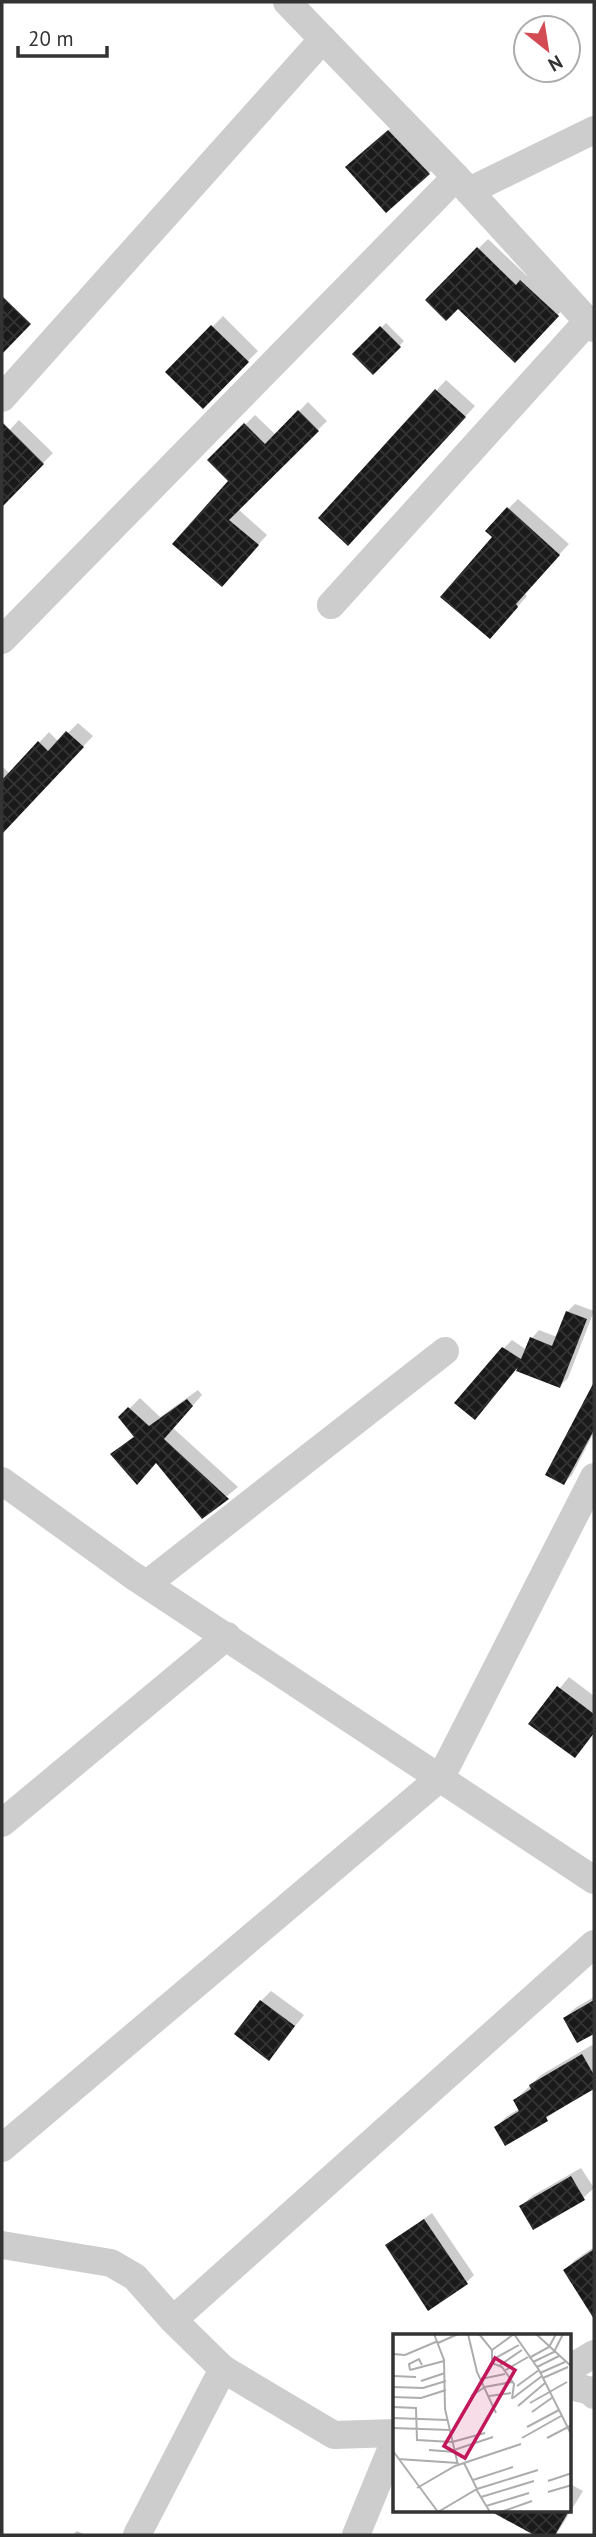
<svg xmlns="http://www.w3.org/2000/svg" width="596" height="2537" font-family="'PT Sans',sans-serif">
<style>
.shadow{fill:#0003}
.building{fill:url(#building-cross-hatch)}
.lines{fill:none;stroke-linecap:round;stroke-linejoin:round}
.minor{stroke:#cdcdcd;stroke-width:28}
.inset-road{fill:none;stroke:#adadad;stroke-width:2}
.view{fill:#c2185b;fill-opacity:0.15;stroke:#c2185b;stroke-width:3.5}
.inset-edge{fill:none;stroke:#333;stroke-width:3.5}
</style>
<defs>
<pattern id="building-cross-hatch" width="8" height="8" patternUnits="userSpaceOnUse" patternTransform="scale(1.75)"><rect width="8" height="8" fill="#1a1a1a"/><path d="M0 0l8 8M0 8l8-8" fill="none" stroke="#333"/></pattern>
</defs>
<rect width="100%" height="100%" fill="#fff"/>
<g class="shadow">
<path d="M 399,121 L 439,163 L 429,173 L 358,157 Z"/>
<path d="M 488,239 L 527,276 L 532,271 L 568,304 L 525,350 L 458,307 L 427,300 Z"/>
<path d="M 223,316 L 258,351 L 203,406 L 168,372 Z"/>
<path d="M 386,323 L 404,341 L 373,373 L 354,354 Z"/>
<path d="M 446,380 L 475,406 L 358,534 L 320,518 Z"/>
<path d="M 308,402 L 327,421 L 238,509 L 267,535 L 222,585 L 231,480 L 210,460 L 255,415 L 276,435 Z"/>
<path d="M 19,420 L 53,453 L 2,504 L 2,438 Z"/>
<path d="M 518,499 L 569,544 L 524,593 L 527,596 L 500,627 L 494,537 L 508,509 Z"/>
<path d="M 78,723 L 93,736 L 2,832 L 2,766 L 10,774 L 49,732 L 59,742 Z"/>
<path d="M 575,1304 L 594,1311 L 568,1378 L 560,1386 L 516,1369 L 504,1348 L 512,1340 L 527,1350 L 532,1338 L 539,1330 L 557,1337 L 567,1312 Z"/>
<path d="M 594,1385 L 594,1432 L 572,1475 L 564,1483 L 548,1474 Z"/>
<path d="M 198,1390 L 202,1395 L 173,1428 L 238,1487 L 202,1517 L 157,1461 L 112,1454 L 135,1435 L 121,1417 L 140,1398 L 160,1417 Z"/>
<path d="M 569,1677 L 594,1696 L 594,1733 L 575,1756 L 531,1724 Z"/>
<path d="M 271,1991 L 304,2015 L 269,2058 L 261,2001 Z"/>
<path d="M 594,1997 L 594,2032 L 577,2040 L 565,2018 L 575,2008 Z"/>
<path d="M 592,2045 L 594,2048 L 594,2087 L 506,2144 L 496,2127 L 506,2117 L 520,2108 L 515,2100 L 541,2075 Z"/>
<path d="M 581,2168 L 594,2188 L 583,2198 L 521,2206 L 532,2196 Z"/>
<path d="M 432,2213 L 474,2275 L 466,2283 L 388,2245 Z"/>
<path d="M 594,2247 L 594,2315 L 565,2270 L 575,2260 Z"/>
<path d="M 570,2484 L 583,2491 L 556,2535 L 537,2535 L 499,2514 L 501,2511 L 570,2511 Z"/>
<path d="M 77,2531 L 86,2535 L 72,2535 Z"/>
</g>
<g class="building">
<path d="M 388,130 L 430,174 L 386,213 L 345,167 Z"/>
<path d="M 477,247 L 516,285 L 520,280 L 559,316 L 515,363 L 458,309 L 446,321 L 425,300 Z"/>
<path d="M 2,296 L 31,324 L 2,354 Z"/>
<path d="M 211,325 L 249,362 L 203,409 L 165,372 Z"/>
<path d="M 380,326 L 401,347 L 373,375 L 352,354 Z"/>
<path d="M 435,389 L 466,417 L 348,546 L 318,518 Z"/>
<path d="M 298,410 L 319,431 L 229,520 L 259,545 L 222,587 L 172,544 L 228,481 L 207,460 L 244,423 L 265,444 Z"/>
<path d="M 2,422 L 44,464 L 2,507 Z"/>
<path d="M 507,507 L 560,555 L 516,604 L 518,607 L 490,639 L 440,597 L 492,537 L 485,531 Z"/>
<path d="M 66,731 L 84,747 L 2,834 L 2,780 L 38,741 L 48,751 Z"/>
<path d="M 566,1311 L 587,1319 L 560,1388 L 516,1371 L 518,1367 L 475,1420 L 454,1403 L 502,1347 L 521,1359 L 530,1337 L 552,1346 Z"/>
<path d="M 594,1382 L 594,1430 L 564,1485 L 545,1475 Z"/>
<path d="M 187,1399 L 193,1406 L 164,1439 L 229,1499 L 202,1519 L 156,1463 L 137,1485 L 110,1454 L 134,1437 L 118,1417 L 128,1407 L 149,1426 Z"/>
<path d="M 557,1686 L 594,1714 L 594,1733 L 575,1758 L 528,1724 Z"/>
<path d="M 260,2000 L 295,2026 L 269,2061 L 234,2034 Z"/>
<path d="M 594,2000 L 594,2034 L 577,2043 L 563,2018 Z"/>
<path d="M 582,2054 L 594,2075 L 594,2089 L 546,2117 L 548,2121 L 505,2146 L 494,2127 L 519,2111 L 513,2100 L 531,2089 L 529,2085 Z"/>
<path d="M 571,2176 L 585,2200 L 533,2230 L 519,2206 Z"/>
<path d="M 424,2219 L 468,2284 L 428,2311 L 385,2245 Z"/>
<path d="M 594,2249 L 594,2319 L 563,2270 Z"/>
<path d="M 490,2511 L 569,2511 L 555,2535 L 534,2535 Z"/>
</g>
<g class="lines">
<g class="minor">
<path d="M 287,2 L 456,177 L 594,328"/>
<path d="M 469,191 L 594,130"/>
<path d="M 2,398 L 323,39"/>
<path d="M 331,605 L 588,321"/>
<path d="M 2,640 L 456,177"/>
<path d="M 2,1481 L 132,1575 L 594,1880"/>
<path d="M 147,1584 L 445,1351"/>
<path d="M 2,1823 L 227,1636"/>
<path d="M 2,2148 L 441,1777 L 594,1477"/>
<path d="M 2,2245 L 111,2263 L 135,2277 L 173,2320 L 223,2369 L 334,2435 L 395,2433"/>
<path d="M 173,2320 L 594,1944"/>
<path d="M 570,2368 L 594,2354"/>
<path d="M 570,2386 L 592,2391 L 594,2395"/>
<path d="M 137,2535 L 223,2369"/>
<path d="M 356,2535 L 395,2440"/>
</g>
</g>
<g transform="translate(393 2334)">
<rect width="178" height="178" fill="#fff"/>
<path class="inset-road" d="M 41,0 L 51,26 L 52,75 L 65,131M 75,0 L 84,38 L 103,79M 86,0 L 99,16 L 99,29 L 109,33 L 121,50 L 119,65M 121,0 L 146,36 L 179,102M 143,0 L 179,33M 45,9 L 65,0M 99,16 L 121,0M 0,20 L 12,21 L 45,7M 136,24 L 156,13 L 163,0M 99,26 L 126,11M 140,28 L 161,18 L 170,0M 107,31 L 129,16M 144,33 L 166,22M 17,36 L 51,27M 17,36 L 16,30 L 26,25 L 29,31M 111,37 L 135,23M 147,39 L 172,28M 0,42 L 23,43M 150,44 L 175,33M 88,45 L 112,40M 28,47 L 52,39M 124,52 L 146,36M 0,53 L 30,54 L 53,47M 78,62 L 92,53 L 119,48M 96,62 L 118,59M 0,63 L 28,64 L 53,56M 120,64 L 149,42M 137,69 L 174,48M 125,72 L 152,49M 0,73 L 23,74 L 24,106 L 59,108M 139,78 L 160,63M 0,84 L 54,86M 134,93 L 166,76M 0,94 L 57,96M 129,104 L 168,82M 154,104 L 179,91M 59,108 L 92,99M 36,116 L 62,118M 61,116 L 100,103M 0,117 L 45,178 L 84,155 L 145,136M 5,125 L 65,129M 71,129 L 84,155M 80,146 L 120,133M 155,147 L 179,139M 24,154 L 62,132 L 128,110M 83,155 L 97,178M 155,158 L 179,151M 88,163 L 141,147M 93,172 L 136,159M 108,178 L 139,167"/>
<path class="view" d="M 102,24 L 122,36 L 72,124 L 51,112 Z"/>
<rect width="178" height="178" class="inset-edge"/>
</g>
<rect width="596" height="2537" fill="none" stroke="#333333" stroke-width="7"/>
<g transform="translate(547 49) rotate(150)"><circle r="33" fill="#ffffff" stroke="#adadad" stroke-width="2"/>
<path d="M0-5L12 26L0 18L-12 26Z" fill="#d34c54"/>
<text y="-10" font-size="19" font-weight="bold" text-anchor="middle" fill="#333333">N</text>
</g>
<path d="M18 46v10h89v-10" fill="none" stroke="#333333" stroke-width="3.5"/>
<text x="28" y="46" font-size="21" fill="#333333" stroke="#ffffff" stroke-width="5" paint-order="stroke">20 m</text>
</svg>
